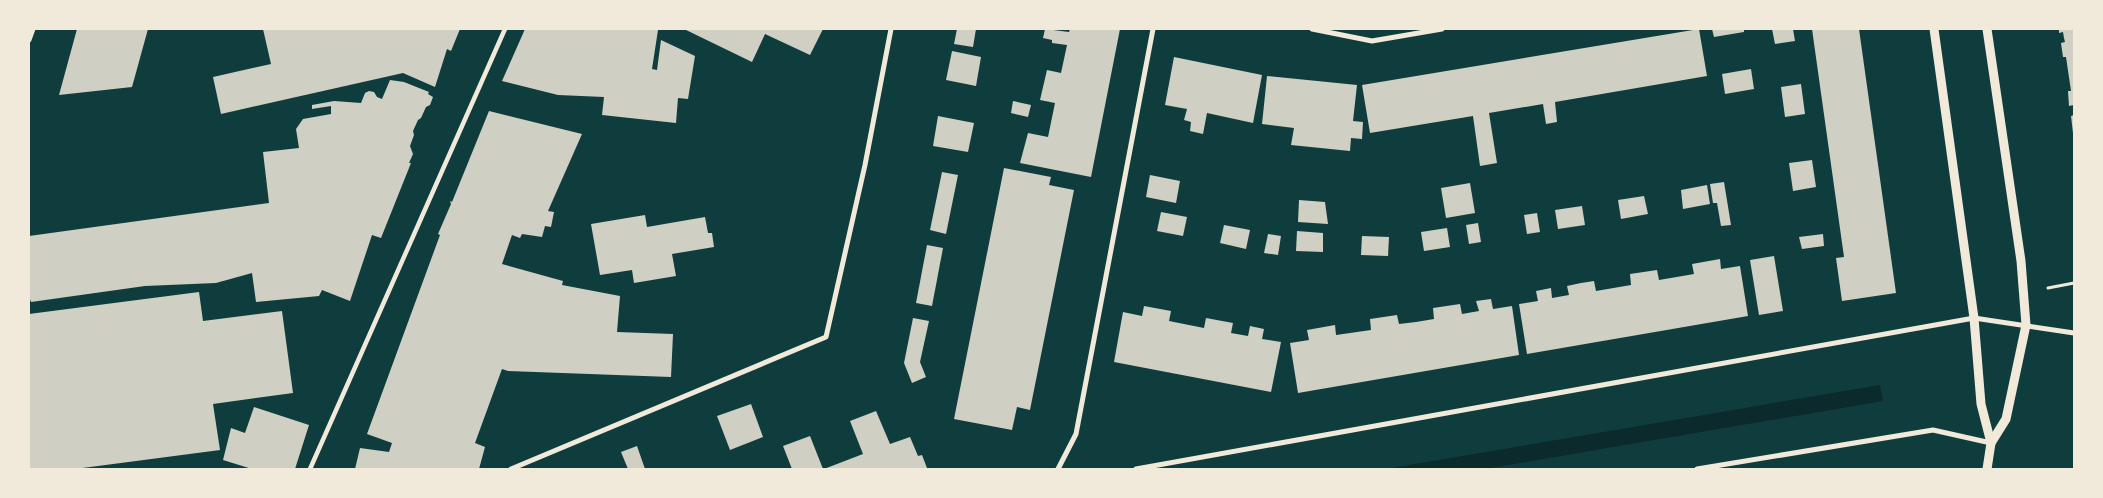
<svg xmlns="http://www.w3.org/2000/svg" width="2103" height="498" font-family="Figtree,sans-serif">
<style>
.water{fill:#0a2a2b}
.building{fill:#cfcfc3}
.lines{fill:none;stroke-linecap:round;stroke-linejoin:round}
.path{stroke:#f1e9da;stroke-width:3}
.pedestrian{stroke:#f1e9da;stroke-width:4.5}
.minor{stroke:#f1e9da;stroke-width:5}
.tertiary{stroke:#f1e9da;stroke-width:9}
</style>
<rect width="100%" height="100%" fill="#0f3d3e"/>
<path class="water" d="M 1880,385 L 1883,401 L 1485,469 L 1386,469 Z"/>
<g class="building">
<path d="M 77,29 L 148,29 L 132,87 L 59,95 Z"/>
<path d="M 263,29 L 460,29 L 451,51 L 447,49 L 435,87 L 403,73 L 221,114 L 213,77 L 271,64 Z"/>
<path d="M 525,29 L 645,29 L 658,30 L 652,69 L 657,70 L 661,40 L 695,56 L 688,99 L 678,98 L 676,123 L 602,115 L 604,97 L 558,95 L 502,81 Z"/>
<path d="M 684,29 L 823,29 L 810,55 L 765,34 L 752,62 Z"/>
<path d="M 957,29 L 976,29 L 973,47 L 954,44 Z"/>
<path d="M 1045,29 L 1069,32 L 1070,29 L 1120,29 L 1091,177 L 1020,163 L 1028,133 L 1048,137 L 1055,103 L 1040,100 L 1047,70 L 1061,73 L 1067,45 L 1052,43 L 1052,40 L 1043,38 Z"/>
<path d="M 1699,29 L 1707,76 L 1555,102 L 1557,122 L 1546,124 L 1543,104 L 1489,113 L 1497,163 L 1480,166 L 1473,116 L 1370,133 L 1362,85 Z"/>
<path d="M 1712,29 L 1744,29 L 1744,32 L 1714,37 Z"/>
<path d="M 1772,29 L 1793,29 L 1795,41 L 1775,44 Z"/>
<path d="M 1812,29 L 1859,29 L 1896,293 L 1842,301 L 1836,258 L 1844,257 Z"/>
<path d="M 2059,29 L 2074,29 L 2074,105 L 2069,106 L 2068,91 L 2071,91 L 2066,57 L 2063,57 L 2061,43 L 2065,42 L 2064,38 L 2063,32 L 2059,33 Z"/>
<path d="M 952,51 L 981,57 L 976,86 L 946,80 Z"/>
<path d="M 1174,57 L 1262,75 L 1253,123 L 1207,113 L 1203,134 L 1190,131 L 1191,122 L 1184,120 L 1187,109 L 1165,105 Z"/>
<path d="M 1751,69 L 1754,89 L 1725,94 L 1722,74 Z"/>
<path d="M 1267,76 L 1357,85 L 1353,121 L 1363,122 L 1362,139 L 1351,138 L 1350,151 L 1291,145 L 1294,128 L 1262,124 Z"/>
<path d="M 390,80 L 404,82 L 429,92 L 428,94 L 433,97 L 430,105 L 426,107 L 421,118 L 418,120 L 413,131 L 414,135 L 410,146 L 413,154 L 409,163 L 411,163 L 381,238 L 372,235 L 350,301 L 322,290 L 319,296 L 256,302 L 252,273 L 216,283 L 145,286 L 31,302 L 29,296 L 29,236 L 269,203 L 263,152 L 299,148 L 296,129 L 303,119 L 331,114 L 331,106 L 312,109 L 312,105 L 334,101 L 361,103 L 365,93 L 369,91 L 374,92 L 377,97 L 382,99 Z"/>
<path d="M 1801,84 L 1805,114 L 1785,117 L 1781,87 Z"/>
<path d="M 1013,101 L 1031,105 L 1028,117 L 1011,113 Z"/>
<path d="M 489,111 L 582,134 L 548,211 L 554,212 L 551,227 L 545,226 L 542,237 L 522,234 L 520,238 L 512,235 L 502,264 L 563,281 L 562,285 L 620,296 L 617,332 L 673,334 L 671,377 L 508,371 L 502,369 L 475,443 L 485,447 L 479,469 L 355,469 L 360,448 L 389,452 L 392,443 L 367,434 L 440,235 L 438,234 L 451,204 L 450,201 L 452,202 Z"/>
<path d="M 2074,115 L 2074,132 L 2073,133 L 2071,116 Z"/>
<path d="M 938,116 L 974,123 L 968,152 L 933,146 Z"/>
<path d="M 1812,160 L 1816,187 L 1793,191 L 1789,163 Z"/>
<path d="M 1004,168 L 1051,177 L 1049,185 L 1074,190 L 1030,410 L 1017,407 L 1012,430 L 954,419 Z"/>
<path d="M 942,172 L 958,175 L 946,234 L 930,230 Z"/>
<path d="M 1150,175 L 1180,181 L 1176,203 L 1146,197 Z"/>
<path d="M 1724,182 L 1731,225 L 1721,226 L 1717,203 L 1713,203 L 1710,184 Z"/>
<path d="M 1470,183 L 1475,213 L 1446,218 L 1441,188 Z"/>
<path d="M 1707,185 L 1710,204 L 1683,209 L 1681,190 Z"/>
<path d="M 1644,196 L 1648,214 L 1621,219 L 1618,200 Z"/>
<path d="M 1299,200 L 1325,202 L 1328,224 L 1298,222 Z"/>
<path d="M 1582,206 L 1585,225 L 1558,229 L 1555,210 Z"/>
<path d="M 1161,212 L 1187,217 L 1183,236 L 1157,231 Z"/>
<path d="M 1537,213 L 1540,232 L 1527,234 L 1524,215 Z"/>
<path d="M 645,215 L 647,227 L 705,217 L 708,233 L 712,233 L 714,247 L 672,254 L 676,276 L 634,283 L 632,270 L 600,275 L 591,224 Z"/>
<path d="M 1478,223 L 1481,242 L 1469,244 L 1466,225 Z"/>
<path d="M 1224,225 L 1250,230 L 1246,249 L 1220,243 Z"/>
<path d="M 1447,228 L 1450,247 L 1424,251 L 1421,232 Z"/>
<path d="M 1297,231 L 1323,233 L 1323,252 L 1296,251 Z"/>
<path d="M 1268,234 L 1281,236 L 1278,255 L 1264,253 Z"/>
<path d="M 1823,234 L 1824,246 L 1802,249 L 1799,237 Z"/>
<path d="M 1362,236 L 1389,237 L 1388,256 L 1361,255 Z"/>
<path d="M 927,245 L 943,248 L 932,306 L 916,303 Z"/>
<path d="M 1774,256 L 1783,311 L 1759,315 L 1750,260 Z"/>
<path d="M 1720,259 L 1721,269 L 1740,266 L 1748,316 L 1527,354 L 1519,304 L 1538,301 L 1536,291 L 1551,288 L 1552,298 L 1569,295 L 1567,286 L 1581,283 L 1594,281 L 1596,291 L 1631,285 L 1630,274 L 1657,270 L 1659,280 L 1694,274 L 1692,264 Z"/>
<path d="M 199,292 L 203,321 L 282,311 L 293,393 L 213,404 L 220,450 L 75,469 L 29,469 L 29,314 Z"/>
<path d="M 1491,299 L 1493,309 L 1512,306 L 1519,355 L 1298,393 L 1290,343 L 1309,340 L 1307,330 L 1335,325 L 1336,335 L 1371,330 L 1370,319 L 1397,315 L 1399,324 L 1416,322 L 1434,319 L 1433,308 L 1460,304 L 1462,314 L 1479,311 L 1476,301 Z"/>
<path d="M 1144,306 L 1171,311 L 1169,321 L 1204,328 L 1206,318 L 1233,323 L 1231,333 L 1248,336 L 1250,326 L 1264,329 L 1262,339 L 1281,342 L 1271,392 L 1114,362 L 1123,312 L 1142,316 Z"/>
<path d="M 913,318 L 929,321 L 920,362 L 926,377 L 912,383 L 904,363 Z"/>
<path d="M 751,404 L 763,437 L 730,450 L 717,416 Z"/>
<path d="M 254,407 L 309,425 L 295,469 L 252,469 L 223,460 L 231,428 L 245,433 Z"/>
<path d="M 876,411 L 890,444 L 910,437 L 918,456 L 922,455 L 927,468 L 923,469 L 824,469 L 863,454 L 850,421 Z"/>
<path d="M 810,436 L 823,469 L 792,469 L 783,446 Z"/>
<path d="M 637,446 L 645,469 L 628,469 L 621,452 Z"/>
</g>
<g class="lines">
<path class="path" d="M 2048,288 L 2074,283"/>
<path class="pedestrian" d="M 310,469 L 505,29"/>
<g class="minor">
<path d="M 1312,29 L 1372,41 L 1442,29"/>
<path d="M 29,40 L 33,29"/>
<path d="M 511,469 L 826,337 L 865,165 L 891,29"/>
<path d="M 1058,469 L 1076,434 L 1153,29"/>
<path d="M 1136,469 L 1974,318 L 2074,333"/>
<path d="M 1697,469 L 1933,430 L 1991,443"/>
</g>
<g class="tertiary">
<path d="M 1934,29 L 1974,318 L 1981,404 L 1991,443 L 1987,469"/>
<path d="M 1987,29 L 2021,261 L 2026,325 L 2006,419 L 1991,443"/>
</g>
</g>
<rect width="2103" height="498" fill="none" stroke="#f1e9da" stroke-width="60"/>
</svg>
